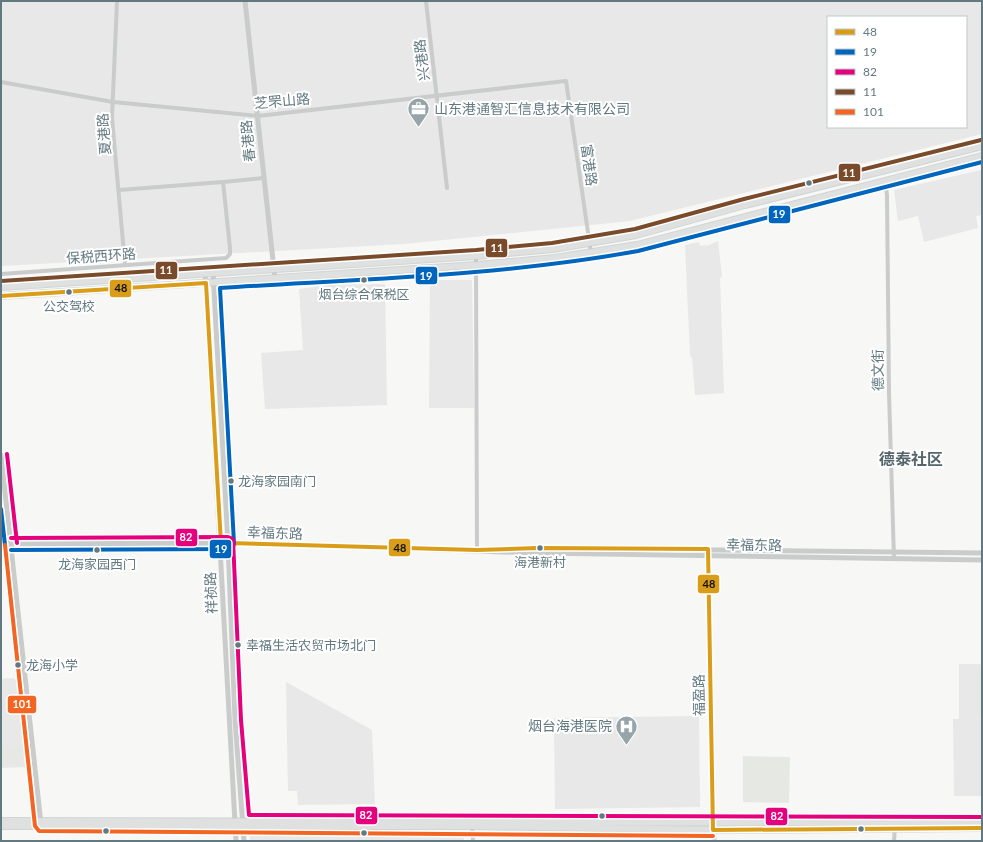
<svg xmlns="http://www.w3.org/2000/svg" width="983" height="842" font-family="Lato,'Noto Sans SC',sans-serif">
<style>
.built{fill:#e7e8e7;fill-rule:evenodd}
.green{fill:#e6e9e3}
.lines{fill:none;stroke-linecap:round;stroke-linejoin:round}
.secondary-casing{stroke:#d3d4d4;stroke-width:8}
.minor{stroke:#cacccc;stroke-width:4}
.tertiary{stroke:#cacccc;stroke-width:5}
.secondary{stroke:#dfe0e0;stroke-width:6}
.bus-1-casing{stroke:#fff;stroke-width:7}
.bus-2-casing{stroke:#fff;stroke-width:7}
.bus-3-casing{stroke:#fff;stroke-width:7}
.bus-4-casing{stroke:#fff;stroke-width:7}
.bus-5-casing{stroke:#fff;stroke-width:7}
.bus-1{stroke:#d99d1a;stroke-width:4}
.bus-2{stroke:#0065bd;stroke-width:4}
.bus-3{stroke:#e5007d;stroke-width:4}
.bus-4{stroke:#7a4b2a;stroke-width:4}
.bus-5{stroke:#f26522;stroke-width:4}
.bus-dot{fill:#627981;stroke:#fff;stroke-width:1.5}
.labels{text-anchor:middle;stroke-width:4;stroke-linejoin:round;paint-order:stroke}
.bus-label{font-size:13px;fill:#627981;stroke:#fff}
.street-label{font-size:14px;fill:#627981;stroke:#fff}
.poi-label{font-size:14px;fill:#627981;stroke:#fff;text-anchor:start}
.quarter-label{font-size:16px;font-weight:bold;fill:#54666c;stroke:#fff}
.line-badge{stroke:#fff;stroke-width:1.5}
.badge-label{font-size:11px;text-anchor:middle;font-weight:bold;fill:#fff}
.pale-badge-label{font-size:11px;text-anchor:middle;font-weight:bold;fill:#111}
</style>
<rect width="100%" height="100%" fill="#f7f7f6"/>
<g class="built">
<path d="M 1,1 L 982,1 L 982,134 L 630,221 L 404,244 L 1,266 ZM 828,17 L 966,17 L 966,127 L 828,127 Z"/>
<path d="M 981,170 L 982,215 L 976,216 L 978,228 L 924,242 L 918,216 L 898,221 L 894,190 Z"/>
<path d="M 718,241 L 722,277 L 720,278 L 724,393 L 695,395 L 692,358 L 690,356 L 685,245 L 699,242 L 700,246 L 707,245 L 707,246 Z"/>
<path d="M 430,280 L 472,280 L 474,408 L 429,408 Z"/>
<path d="M 385,284 L 387,405 L 265,409 L 261,353 L 303,350 L 299,289 L 329,285 Z"/>
<path d="M 959,664 L 982,664 L 982,796 L 954,796 L 953,719 L 959,719 Z"/>
<path d="M 14,678 L 17,682 L 27,767 L 1,768 L 1,679 Z"/>
<path d="M 286,682 L 372,730 L 375,804 L 298,805 L 297,791 L 288,791 Z"/>
<path d="M 699,716 L 700,807 L 555,809 L 554,718 Z"/>
<path d="M 250,835 L 464,837 L 464,841 L 250,841 Z"/>
</g>
<g class="green">
<rect x="976" y="668" width="6" height="47"/>
<path d="M 1,746 L 24,746 L 24,750 L 21,750 C 28,766 12,766 1,766 Z"/>
<path d="M 743,756 L 790,757 L 789,803 L 743,802 Z"/>
</g>
<g class="lines">
<defs>
<g id="secondary">
<path d="M 1,287 L 476,256 L 553,249 L 636,235 L 745,205 L 982,146"/>
<path d="M 1,296 L 477,265 L 555,258 L 637,245 L 982,156"/>
<path d="M 1,821 L 982,823"/>
<path d="M 1,826 L 472,826 L 713,830 L 982,828"/>
</g>
</defs>
<use href="#secondary" class="secondary-casing"/>
<g class="minor">
<path d="M 117,1 L 112,118 L 125,265"/>
<path d="M 426,1 L 447,188"/>
<path d="M 1,82 L 113,102 L 258,116 L 566,81 L 591,253"/>
<path d="M 885,180 L 887,195 L 889,393 L 894,559"/>
<path d="M 119,190 L 223,182"/>
<path d="M 476,256 L 477,550"/>
<path d="M 1,274 L 226,258 L 230,254 L 230,248 L 223,182 L 263,178"/>
<path d="M 472,824 L 473,841"/>
<path d="M 894,841 L 895,826"/>
</g>
<g class="tertiary">
<path d="M 245,1 L 275,279"/>
<path d="M 213,272 L 228,543 L 235,720 L 244,841"/>
<path d="M 205,273 L 236,841"/>
<path d="M 1,455 L 41,824"/>
<path d="M 1,544 L 228,543 L 537,553 L 982,560"/>
<path d="M 509,549 L 537,548 L 982,553"/>
<path d="M 708,554 L 714,841"/>
</g>
<use href="#secondary" class="secondary"/>
<defs>
<g id="bus-1">
<path d="M 1,296 L 206,283 L 221,544 L 235,544"/>
<path d="M 228,543 L 477,550 L 537,548 L 708,549 L 713,830 L 982,828"/>
</g>
<g id="bus-2">
<path d="M 1,509 L 5,545"/>
<path d="M 11,550 L 228,549 L 233,547 L 234,543 L 220,288 C 360,279 501,276 638,251 L 982,162"/>
</g>
<g id="bus-3">
<path d="M 7,454 L 17,543"/>
<path d="M 11,538 L 228,537 L 233,539 L 241,720 L 249,815 L 982,817"/>
</g>
<path id="bus-4" d="M 1,281 L 476,250 L 552,243 L 635,229 L 744,199 L 981,140"/>
<path id="bus-5" d="M 5,545 L 35,826 L 39,831 L 713,836"/>
</defs>
<use href="#bus-1" class="bus-1-casing"/>
<use href="#bus-2" class="bus-2-casing"/>
<use href="#bus-3" class="bus-3-casing"/>
<use href="#bus-4" class="bus-4-casing"/>
<use href="#bus-5" class="bus-5-casing"/>
<use href="#bus-1" class="bus-1"/>
<use href="#bus-2" class="bus-2"/>
<use href="#bus-3" class="bus-3"/>
<use href="#bus-4" class="bus-4"/>
<use href="#bus-5" class="bus-5"/>
</g>
<defs>
<symbol id="office-pin" viewBox="-11 -11 22 30"><path d="M0 17L-7.5 6A9.5 9.5 0 1 1 7.5 6Z" fill="#96a5aa" stroke="#fff"/><path d="M-6-3h4V-5.5h4V-3h4V5H-6ZM-1-4.5V-3h2v-1.5ZM-6 0V1H6V0Z" fill="#fff"/></symbol>
<symbol id="hospital-pin" viewBox="-11 -11 22 30"><path d="M0 17L-7.5 6A9.5 9.5 0 1 1 7.5 6Z" fill="#96a5aa" stroke="#fff"/><path d="M-5-5h3v3.5h4V-5h3V5h-3V1.5h-4V5h-3Z" fill="#fff"/></symbol>
</defs>
<g fill-rule="evenodd">
<use href="#office-pin" x="406" y="96" width="25" height="34"/>
<use href="#hospital-pin" x="614" y="714" width="25" height="34"/>
</g>
<g class="bus-dot">
<circle cx="809" cy="183" r="3.5"/>
<circle cx="364" cy="280" r="3.5"/>
<circle cx="69" cy="292" r="3.5"/>
<circle cx="231" cy="481" r="3.5"/>
<circle cx="540" cy="548" r="3.5"/>
<circle cx="97" cy="550" r="3.5"/>
<circle cx="238" cy="645" r="3.5"/>
<circle cx="18" cy="665" r="3.5"/>
<circle cx="602" cy="816" r="3.5"/>
<circle cx="861" cy="829" r="3.5"/>
<circle cx="106" cy="831" r="3.5"/>
<circle cx="364" cy="833" r="3.5"/>
</g>
<g class="labels">
<g class="bus-label">
<text x="364" y="299">烟台综合保税区</text>
<text x="69" y="311">公交驾校</text>
<text x="238" y="486" text-anchor="start">龙海家园南门</text>
<text x="540" y="567">海港新村</text>
<text x="97" y="569">龙海家园西门</text>
<text x="246" y="650" text-anchor="start">幸福生活农贸市场北门</text>
<text x="26" y="670" text-anchor="start">龙海小学</text>
</g>
<g class="street-label">
<text transform="translate(422 60) rotate(-97)" y="5">兴港路</text>
<text transform="translate(282 101) rotate(-5)" y="5">芝罘山路</text>
<text transform="translate(104 134) rotate(-94)" y="5">夏港路</text>
<text transform="translate(248 141) rotate(-95)" y="5">春港路</text>
<text transform="translate(589 165) rotate(82)" y="5">富港路</text>
<text transform="translate(101 256) rotate(-4)" y="5">保税西环路</text>
<text transform="translate(878 370) rotate(-91)" y="5">德文街</text>
<text transform="translate(275 533) rotate(2)" y="5">幸福东路</text>
<text transform="translate(754 545) rotate(1)" y="5">幸福东路</text>
<text transform="translate(211 593) rotate(-92)" y="5">祥祯路</text>
<text transform="translate(699 695) rotate(-91)" y="5">福盈路</text>
</g>
<g class="poi-label">
<text x="434" y="114">山东港通智汇信息技术有限公司</text>
<text x="612" y="731" text-anchor="end">烟台海港医院</text>
</g>
<g class="quarter-label">
<text x="911" y="465">德泰社区</text>
</g>
</g>
<g class="line-badge">
<rect x="838" y="163" width="23" height="19" rx="4" fill="#7a4b2a"/>
<rect x="768" y="205" width="23" height="19" rx="4" fill="#0065bd"/>
<rect x="485" y="238" width="23" height="20" rx="4" fill="#7a4b2a"/>
<rect x="155" y="261" width="23" height="19" rx="4" fill="#7a4b2a"/>
<rect x="415" y="266" width="23" height="19" rx="4" fill="#0065bd"/>
<rect x="109" y="279" width="23" height="19" rx="4" fill="#d99d1a"/>
<rect x="175" y="528" width="23" height="19" rx="4" fill="#e5007d"/>
<rect x="388" y="538" width="23" height="19" rx="4" fill="#d99d1a"/>
<rect x="209" y="539" width="23" height="20" rx="4" fill="#0065bd"/>
<rect x="697" y="574" width="23" height="20" rx="4" fill="#d99d1a"/>
<rect x="7" y="695" width="30" height="19" rx="4" fill="#f26522"/>
<rect x="355" y="806" width="23" height="19" rx="4" fill="#e5007d"/>
<rect x="765" y="807" width="23" height="19" rx="4" fill="#e5007d"/>
</g>
<g class="badge-label">
<text x="849" y="177">11</text>
<text x="779" y="218">19</text>
<text x="497" y="252">11</text>
<text x="166" y="274">11</text>
<text x="426" y="280">19</text>
<text x="186" y="541">82</text>
<text x="221" y="553">19</text>
<text x="22" y="708">101</text>
<text x="366" y="819">82</text>
<text x="777" y="820">82</text>
</g>
<g class="pale-badge-label">
<text x="121" y="292">48</text>
<text x="400" y="552">48</text>
<text x="709" y="588">48</text>
</g>
<rect width="983" height="842" fill="none" stroke="#627981" stroke-width="4"/>
<rect x="827" y="16" width="140" height="112" fill="#ffffff" stroke="#c0c9cd"/>
<rect x="835" y="29" width="20" height="6" fill="#d99d1a" stroke="#c0c9cd"/>
<text x="863" y="36" font-size="12" fill="#627981">48</text>
<rect x="835" y="49" width="20" height="6" fill="#0065bd" stroke="#c0c9cd"/>
<text x="863" y="56" font-size="12" fill="#627981">19</text>
<rect x="835" y="69" width="20" height="6" fill="#e5007d" stroke="#c0c9cd"/>
<text x="863" y="76" font-size="12" fill="#627981">82</text>
<rect x="835" y="89" width="20" height="6" fill="#7a4b2a" stroke="#c0c9cd"/>
<text x="863" y="96" font-size="12" fill="#627981">11</text>
<rect x="835" y="109" width="20" height="6" fill="#f26522" stroke="#c0c9cd"/>
<text x="863" y="116" font-size="12" fill="#627981">101</text>
</svg>
